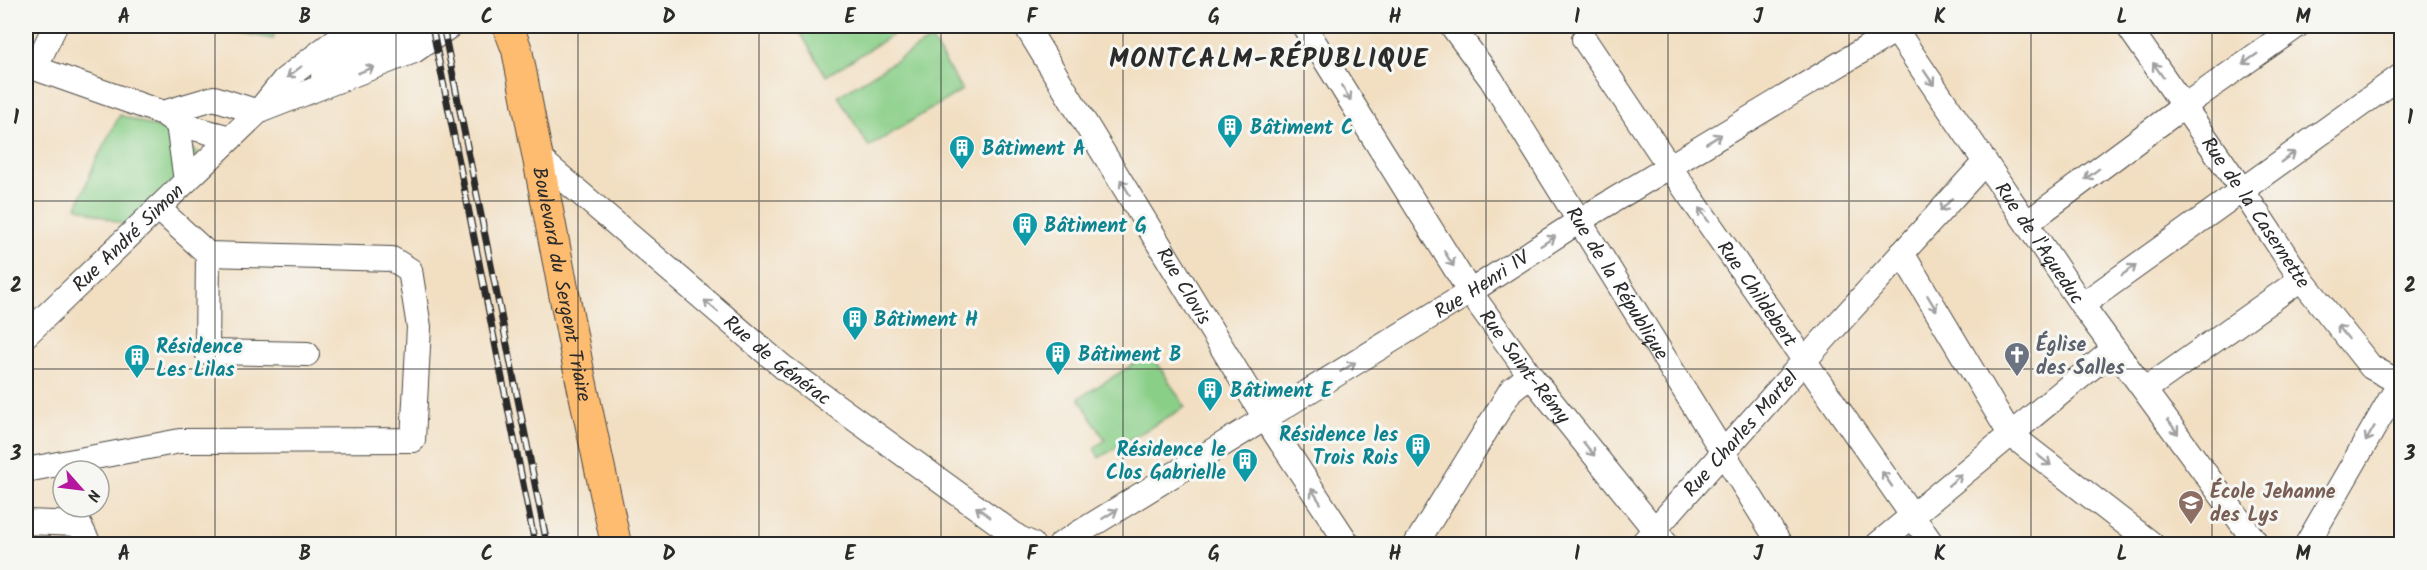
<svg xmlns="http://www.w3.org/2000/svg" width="2427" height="570" font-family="Kalam,sans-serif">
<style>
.green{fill:#8acf88;stroke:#5a7d5a;stroke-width:1.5}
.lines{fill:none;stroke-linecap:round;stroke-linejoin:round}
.minor-casing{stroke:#494642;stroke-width:26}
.major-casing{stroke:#494642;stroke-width:32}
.minor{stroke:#fff;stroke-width:24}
.major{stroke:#febc70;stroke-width:30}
.rail-casing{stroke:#2b2b2b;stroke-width:7}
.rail{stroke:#f6f6f2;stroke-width:4.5;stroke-dasharray:14;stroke-linecap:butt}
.oneway{stroke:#a0a0a0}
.grid{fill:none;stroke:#2b2b2b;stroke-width:1.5;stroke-opacity:0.55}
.labels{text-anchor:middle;stroke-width:6;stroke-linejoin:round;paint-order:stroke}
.culture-label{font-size:20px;font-weight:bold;fill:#0d838f;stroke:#f6f6f2;text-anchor:start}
.street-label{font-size:20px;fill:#2b2b2b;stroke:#f6f6f2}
.worship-label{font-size:20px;font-weight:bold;fill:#5b616d;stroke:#f6f6f2;text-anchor:start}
.education-label{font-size:20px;font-weight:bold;fill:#785e54;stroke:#f6f6f2;text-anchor:start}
.district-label{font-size:26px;font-weight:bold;letter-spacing:1.5px;fill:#2b2b2b;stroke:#f6f6f2}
.neatline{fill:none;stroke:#2b2b2b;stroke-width:2}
.grid-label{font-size:20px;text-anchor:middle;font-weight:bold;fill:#2b2b2b}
</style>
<rect width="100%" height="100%" fill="#f6f6f2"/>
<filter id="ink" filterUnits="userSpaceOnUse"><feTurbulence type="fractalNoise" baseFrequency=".0167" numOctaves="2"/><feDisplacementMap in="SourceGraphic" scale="12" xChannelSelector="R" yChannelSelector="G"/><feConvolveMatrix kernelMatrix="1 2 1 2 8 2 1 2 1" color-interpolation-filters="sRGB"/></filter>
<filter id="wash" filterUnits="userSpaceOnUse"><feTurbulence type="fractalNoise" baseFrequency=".008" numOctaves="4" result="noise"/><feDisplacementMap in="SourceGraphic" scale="24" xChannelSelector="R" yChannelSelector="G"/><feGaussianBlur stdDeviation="1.35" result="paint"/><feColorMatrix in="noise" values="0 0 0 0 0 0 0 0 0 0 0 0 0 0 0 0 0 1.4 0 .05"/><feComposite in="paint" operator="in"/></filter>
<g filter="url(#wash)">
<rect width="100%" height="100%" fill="#f2dfc2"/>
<g class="green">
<path d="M 207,26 L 276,26 L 273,39 Z"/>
<path d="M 800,26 L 907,26 L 826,76 L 797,27 Z"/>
<path d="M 931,39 L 962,90 L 869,147 L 838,96 Z"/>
<path d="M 120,115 L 167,131 L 199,154 L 128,226 L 77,207 L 95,162 Z"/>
<path d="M 1151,353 L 1185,407 L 1099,458 L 1094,448 L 1105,440 L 1079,398 Z"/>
</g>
</g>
<g filter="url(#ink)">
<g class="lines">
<defs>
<g id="minor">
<path id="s1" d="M 1026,26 L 1265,418 L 1348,544"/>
<path id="s2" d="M 1304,26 L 1470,292 L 1530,375 L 1666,544"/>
<path id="s3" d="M 1452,26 L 1491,79 L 1780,544"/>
<path id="s4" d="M 1893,26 L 2082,305 L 2257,544"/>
<path id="s5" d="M 2128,26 L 2242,190 L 2301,279 L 2371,367 L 2402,384"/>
<path id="s6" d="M 1584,39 L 1669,166 L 1932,544"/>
<path d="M 368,46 L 415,26"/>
<path d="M 26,65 L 163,113 L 178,124 L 231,138"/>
<path d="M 35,68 L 55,26"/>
<path d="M 323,77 L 368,46 L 368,26"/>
<path d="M 262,110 L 414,51 L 450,26"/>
<path d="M 163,113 L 214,98 L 258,112"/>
<path d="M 178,124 L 186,181"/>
<path id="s7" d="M 538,157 L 783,367 L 1019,538 L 1032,544"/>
<path d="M 2027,223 L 2184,106 L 2297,26"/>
<path d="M 1902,253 L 2010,434 L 2152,544"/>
<path d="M 208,254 L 207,352 L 307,354"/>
<path d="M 2082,305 L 2402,75"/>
<path id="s8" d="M 26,335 L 258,112 L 284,80 L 336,40 L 367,26"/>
<path d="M 2146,389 L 2301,279"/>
<path d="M 26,470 L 180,441 L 413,440 L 419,327 L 410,270 L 392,259 L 208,254 L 158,208"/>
<path d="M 26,522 L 79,524 L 89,544"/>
<path id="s9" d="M 1061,544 L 1470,292 L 1579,221 L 1903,26"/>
<path d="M 1416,544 L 1511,390 L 1530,375"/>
<path id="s10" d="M 1642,544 L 1805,360 L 1985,162"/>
<path d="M 1878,544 L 2114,349"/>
<path d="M 2307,544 L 2402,379"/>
</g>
<g id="major">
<path id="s11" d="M 508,26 L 517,50 L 578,366 L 616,544"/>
</g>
</defs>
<use href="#minor" class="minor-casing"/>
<use href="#major" class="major-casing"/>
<use href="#minor" class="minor"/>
<use href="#major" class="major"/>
<defs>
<g id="rail">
<path d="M 432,26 L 535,544"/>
<path d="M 443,26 L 547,544"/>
</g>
</defs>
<use href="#rail" class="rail-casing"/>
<use href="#rail" class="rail"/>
</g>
<defs><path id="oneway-shaft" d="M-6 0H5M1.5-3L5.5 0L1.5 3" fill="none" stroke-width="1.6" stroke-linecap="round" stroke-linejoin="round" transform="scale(1.5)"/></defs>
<g class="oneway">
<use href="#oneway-shaft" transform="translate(2250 59) rotate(145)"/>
<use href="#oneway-shaft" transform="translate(366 70) rotate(-22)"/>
<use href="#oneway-shaft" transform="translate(2158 70) rotate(-125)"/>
<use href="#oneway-shaft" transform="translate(294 72) rotate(143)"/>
<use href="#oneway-shaft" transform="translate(1929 78) rotate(56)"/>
<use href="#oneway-shaft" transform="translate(1346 93) rotate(58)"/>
<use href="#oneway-shaft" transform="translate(1714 139) rotate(-31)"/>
<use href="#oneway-shaft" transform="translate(2288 157) rotate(-36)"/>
<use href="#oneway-shaft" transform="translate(2092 174) rotate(143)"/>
<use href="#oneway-shaft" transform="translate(1125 187) rotate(-121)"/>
<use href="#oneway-shaft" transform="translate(1946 205) rotate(132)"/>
<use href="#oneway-shaft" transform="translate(1704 215) rotate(-125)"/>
<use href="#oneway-shaft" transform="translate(1548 241) rotate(-33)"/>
<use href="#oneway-shaft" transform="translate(1449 259) rotate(58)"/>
<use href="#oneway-shaft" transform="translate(2129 270) rotate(-36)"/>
<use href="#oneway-shaft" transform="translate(1932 303) rotate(59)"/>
<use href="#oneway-shaft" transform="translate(711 306) rotate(-139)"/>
<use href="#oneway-shaft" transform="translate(2343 332) rotate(-129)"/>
<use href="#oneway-shaft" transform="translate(1348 367) rotate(-32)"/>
<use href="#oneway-shaft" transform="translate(2173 427) rotate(54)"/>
<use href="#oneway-shaft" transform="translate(2370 434) rotate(120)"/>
<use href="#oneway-shaft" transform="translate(1589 449) rotate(51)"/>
<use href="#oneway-shaft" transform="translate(2044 460) rotate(38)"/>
<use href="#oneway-shaft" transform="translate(1887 479) rotate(-124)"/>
<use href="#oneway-shaft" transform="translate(1955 480) rotate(-40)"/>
<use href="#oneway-shaft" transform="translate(1316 496) rotate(-123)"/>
<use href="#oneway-shaft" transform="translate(983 512) rotate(-144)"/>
<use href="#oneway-shaft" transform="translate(1110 514) rotate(-32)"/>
</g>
</g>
<path class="grid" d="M 215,26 L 215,544M 396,26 L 396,544M 578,26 L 578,544M 759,26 L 759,544M 941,26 L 941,544M 1123,26 L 1123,544M 1304,26 L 1304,544M 1486,26 L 1486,544M 1668,26 L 1668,544M 1849,26 L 1849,544M 2031,26 L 2031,544M 2212,26 L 2212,544M 26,201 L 2402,201M 26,369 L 2402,369"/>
<defs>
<symbol id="building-pin" viewBox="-11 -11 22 30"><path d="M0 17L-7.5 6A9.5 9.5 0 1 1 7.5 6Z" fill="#0f9aa8" stroke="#f6f6f2"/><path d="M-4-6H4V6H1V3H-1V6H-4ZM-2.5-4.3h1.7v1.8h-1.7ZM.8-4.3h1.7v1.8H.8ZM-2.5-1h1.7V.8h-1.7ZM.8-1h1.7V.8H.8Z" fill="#fff"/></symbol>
<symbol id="church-pin" viewBox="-11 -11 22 30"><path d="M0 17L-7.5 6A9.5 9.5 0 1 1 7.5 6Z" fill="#6b7280" stroke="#f6f6f2"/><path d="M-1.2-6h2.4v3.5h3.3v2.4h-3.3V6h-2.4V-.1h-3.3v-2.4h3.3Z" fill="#fff"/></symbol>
<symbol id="school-pin" viewBox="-11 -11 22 30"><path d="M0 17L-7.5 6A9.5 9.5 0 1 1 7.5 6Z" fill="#8d6e63" stroke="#f6f6f2"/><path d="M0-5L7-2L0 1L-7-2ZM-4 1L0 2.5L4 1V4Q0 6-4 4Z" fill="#fff"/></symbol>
</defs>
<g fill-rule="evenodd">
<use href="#building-pin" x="1215" y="112" width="30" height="40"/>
<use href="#building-pin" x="947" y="133" width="30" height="40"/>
<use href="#building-pin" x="1010" y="210" width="30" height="40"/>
<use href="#building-pin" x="840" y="304" width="30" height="40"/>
<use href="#building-pin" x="1043" y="339" width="30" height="40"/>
<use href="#church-pin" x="2002" y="340" width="30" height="40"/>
<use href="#building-pin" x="122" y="342" width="30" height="40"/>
<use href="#building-pin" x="1195" y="375" width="30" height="40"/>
<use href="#building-pin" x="1403" y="431" width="30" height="40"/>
<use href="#building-pin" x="1230" y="446" width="30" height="40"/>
<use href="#school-pin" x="2176" y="488" width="30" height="40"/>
</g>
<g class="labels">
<g class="culture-label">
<text x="1250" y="134">Bâtiment C</text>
<text x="982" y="155">Bâtiment A</text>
<text x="1044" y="232">Bâtiment G</text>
<text x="874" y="326">Bâtiment H</text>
<text x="156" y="353">Résidence<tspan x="156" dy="23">Les Lilas</tspan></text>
<text x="1078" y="361">Bâtiment B</text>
<text x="1230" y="397">Bâtiment E</text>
<text x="1398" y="441" text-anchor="end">Résidence les<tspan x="1398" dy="23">Trois Rois</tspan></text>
<text x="1226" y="456" text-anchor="end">Résidence le<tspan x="1226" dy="23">Clos Gabrielle</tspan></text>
</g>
<g class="street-label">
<text dy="7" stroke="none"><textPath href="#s5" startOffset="226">Rue de la Casernette</textPath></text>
<text dy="7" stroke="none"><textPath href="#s8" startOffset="141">Rue André Simon</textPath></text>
<text dy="7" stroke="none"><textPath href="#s4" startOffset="262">Rue de l'Aqueduc</textPath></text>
<text dy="7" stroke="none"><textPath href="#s3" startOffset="306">Rue de la République</textPath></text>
<text dy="7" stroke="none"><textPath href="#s9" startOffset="494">Rue Henri IV</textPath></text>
<text dy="7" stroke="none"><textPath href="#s11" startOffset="264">Boulevard du Sergent Triaire</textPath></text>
<text dy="7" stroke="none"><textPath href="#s1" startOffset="304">Rue Clovis</textPath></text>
<text dy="7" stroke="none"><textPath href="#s6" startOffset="308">Rue Childebert</textPath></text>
<text dy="7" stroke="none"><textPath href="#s7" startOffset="314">Rue de Générac</textPath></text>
<text dy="7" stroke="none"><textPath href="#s2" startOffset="406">Rue Saint-Rémy</textPath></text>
<text dy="7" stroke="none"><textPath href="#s10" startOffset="148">Rue Charles Martel</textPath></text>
</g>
<g class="worship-label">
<text x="2036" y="351">Église<tspan x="2036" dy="23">des Salles</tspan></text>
</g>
<g class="education-label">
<text x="2210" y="498">École Jehanne<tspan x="2210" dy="23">des Lys</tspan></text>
</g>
<g class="district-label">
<text x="1269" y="67">MONTCALM-RÉPUBLIQUE</text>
</g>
</g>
<rect width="2427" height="570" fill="none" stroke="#f6f6f2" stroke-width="66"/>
<g transform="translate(81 489) rotate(118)"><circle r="28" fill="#f6f6f2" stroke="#a5a5a2" stroke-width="1.5"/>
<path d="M0-4.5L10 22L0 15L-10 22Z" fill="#b5179e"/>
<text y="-9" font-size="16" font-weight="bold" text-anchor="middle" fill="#2b2b2b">N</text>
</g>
<rect x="33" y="33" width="2361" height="504" class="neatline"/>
<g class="grid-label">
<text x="124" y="23">A</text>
<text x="305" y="23">B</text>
<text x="487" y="23">C</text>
<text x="669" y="23">D</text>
<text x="850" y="23">E</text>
<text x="1032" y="23">F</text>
<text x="1214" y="23">G</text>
<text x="1395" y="23">H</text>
<text x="1577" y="23">I</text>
<text x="1758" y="23">J</text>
<text x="1940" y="23">K</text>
<text x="2122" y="23">L</text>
<text x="2303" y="23">M</text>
<text x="16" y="124">1</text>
<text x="2410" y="124">1</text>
<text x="16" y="292">2</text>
<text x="2410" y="292">2</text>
<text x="16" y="460">3</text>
<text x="2410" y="460">3</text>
<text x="124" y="560">A</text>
<text x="305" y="560">B</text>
<text x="487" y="560">C</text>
<text x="669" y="560">D</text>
<text x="850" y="560">E</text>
<text x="1032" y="560">F</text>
<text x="1214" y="560">G</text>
<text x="1395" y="560">H</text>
<text x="1577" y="560">I</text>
<text x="1758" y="560">J</text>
<text x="1940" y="560">K</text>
<text x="2122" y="560">L</text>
<text x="2303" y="560">M</text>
</g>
</svg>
